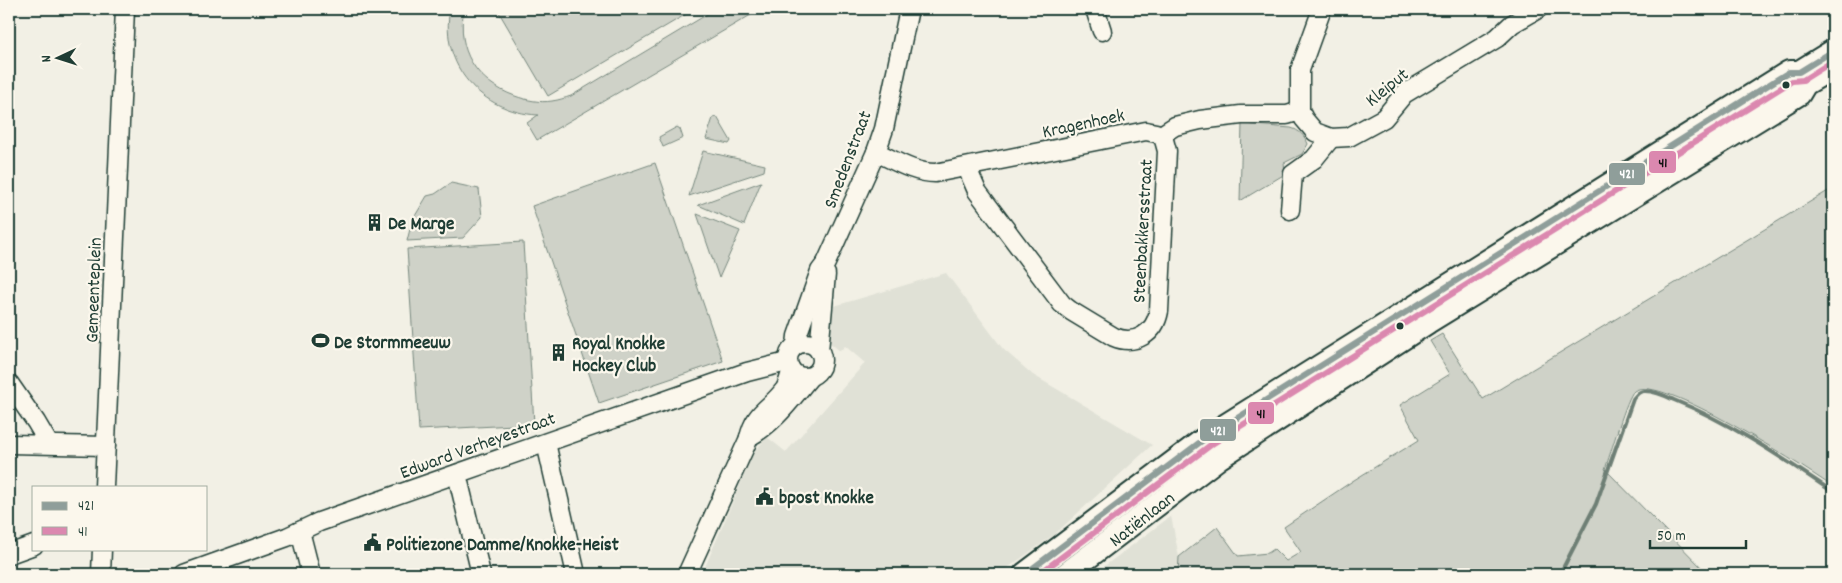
<svg xmlns="http://www.w3.org/2000/svg" width="1842" height="583" font-family="Dekko,sans-serif">
<style>
.built{fill:#e0e1d6}
.green{fill:#cfd2c8;stroke:#77887e}
.lines{fill:none;stroke-linecap:round;stroke-linejoin:round}
.stream{stroke:#6e7f75;stroke-width:4}
.minor-casing{stroke:#1f3d34;stroke-width:21}
.major-casing{stroke:#1f3d34;stroke-width:26}
.minor{stroke:#fbf7ec;stroke-width:18}
.major{stroke:#fbf7ec;stroke-width:22}
.bus-1-casing{stroke:#fbf7ec;stroke-width:10}
.bus-2-casing{stroke:#fbf7ec;stroke-width:10}
.bus-1{stroke:#8f9e9a;stroke-width:6}
.bus-2{stroke:#db88af;stroke-width:6}
.bus-dot{fill:#1f3d34;stroke:#fbf7ec;stroke-width:2}
.labels{text-anchor:middle;stroke-width:4.5;stroke-linejoin:round;paint-order:stroke}
.street-label{font-size:19px;fill:#1f3d34;stroke:#fbf7ec}
.poi-label{font-size:19px;font-weight:bold;fill:#1f3d34;stroke:#fbf7ec;text-anchor:start}
.line-badge{stroke:#fbf7ec;stroke-width:2}
.badge-label{font-size:14px;text-anchor:middle;font-weight:bold;fill:#fff}
.pale-badge-label{font-size:14px;text-anchor:middle;font-weight:bold;fill:#111}
</style>
<rect width="100%" height="100%" fill="#f2f0e5"/>
<filter id="ink" filterUnits="userSpaceOnUse"><feTurbulence type="fractalNoise" baseFrequency=".02" numOctaves="2"/><feDisplacementMap in="SourceGraphic" scale="10" xChannelSelector="R" yChannelSelector="G"/><feConvolveMatrix kernelMatrix="1 2 1 2 8 2 1 2 1" color-interpolation-filters="sRGB"/></filter>
<g filter="url(#ink)">
<g class="built">
<path d="M 946,273 L 1003,349 L 1033,375 L 1152,445 L 1055,534 L 999,574 L 702,574 L 754,452 L 767,437 L 786,452 L 865,363 L 845,346 L 840,351 L 828,341 L 831,307 Z"/>
<path d="M 1171,516 L 1179,557 L 1178,574 L 1094,574 Z"/>
</g>
<g class="green">
<path d="M 450,9 L 464,9 C 456,50 476,82 515,96 C 526,100 540,103 552,101 C 559,100 565,98 571,96 L 716,9 L 761,9 L 537,140 L 527,123 L 538,115 C 482,112 439,66 450,9 Z"/>
<path d="M 497,9 L 695,9 L 548,96 Z"/>
<path d="M 717,117 L 731,141 L 729,144 L 706,139 L 713,118 Z"/>
<path d="M 1242,124 L 1291,128 C 1299,130 1305,136 1308,144 L 1302,154 L 1284,163 L 1285,174 L 1240,201 Z"/>
<path d="M 677,127 L 680,129 L 683,138 L 663,147 L 659,137 Z"/>
<path d="M 703,151 L 765,165 L 764,171 L 689,196 Z"/>
<path d="M 655,163 L 723,361 L 599,403 L 532,206 Z"/>
<path d="M 761,182 L 744,225 L 698,205 Z"/>
<path d="M 451,183 L 479,189 L 482,217 L 463,238 L 407,241 L 412,221 L 427,196 L 435,194 Z"/>
<path d="M 1833,188 L 1833,487 C 1807,469 1659,372 1634,391 C 1627,396 1610,456 1605,469 L 1708,574 L 1178,574 L 1179,557 L 1217,527 L 1238,556 L 1268,553 L 1274,549 L 1286,561 L 1301,552 L 1284,527 L 1354,480 L 1419,440 L 1400,405 L 1450,374 L 1430,341 L 1442,334 L 1483,399 Z"/>
<path d="M 697,214 L 740,231 L 719,278 Z"/>
<path d="M 523,242 L 534,424 L 419,430 L 407,249 Z"/>
</g>
<g class="lines">
<path class="stream" d="M 1560,574 L 1596,504 L 1633,399 C 1637,394 1639,391 1645,391 C 1655,391 1666,396 1674,400 C 1731,423 1782,458 1833,492"/>
<defs>
<g id="minor">
<path d="M 1095,9 L 1102,31"/>
<path d="M 1300,111 L 1300,70 L 1322,9"/>
<path d="M 876,152 C 894,160 914,173 935,173 L 1146,131 L 1156,133 L 1161,135 L 1175,126 L 1200,120 L 1241,115 L 1287,115 L 1300,111 L 1304,119 L 1315,132 L 1331,138 L 1349,137 L 1384,118 L 1404,94 L 1497,38 L 1512,24 L 1538,9"/>
<path d="M 967,168 L 977,191 L 1062,304 L 1071,311 L 1114,337 C 1136,346 1155,333 1159,311 L 1167,151 L 1164,140 L 1161,135"/>
<path d="M 1290,210 L 1293,174 L 1314,159 L 1331,138"/>
<circle cx="805" cy="360" r="17"/>
<path d="M 796,345 L 797,336 L 820,271 L 826,263 L 876,152 L 884,129 L 909,9"/>
<path d="M 819,351 L 826,274"/>
<path d="M 9,383 L 36,422 L 49,444"/>
<path d="M 749,437 C 774,424 792,398 810,377"/>
<path d="M 546,443 L 576,574"/>
<path d="M 9,444 L 106,446"/>
<path d="M 457,474 L 481,574"/>
<path d="M 104,487 L 125,9"/>
<path d="M 300,531 L 311,574"/>
<path d="M 9,554 L 34,545"/>
<path d="M 101,574 L 102,549"/>
<path d="M 184,574 L 287,537 L 319,522 L 747,372 L 787,362"/>
<path d="M 687,574 L 749,438 C 755,411 769,410 784,390 C 788,385 789,378 791,372"/>
</g>
<g id="major">
<path d="M 1025,574 L 1207,437 L 1789,72 L 1799,72 L 1833,51"/>
<path d="M 1066,574 L 1220,457 L 1428,322 L 1799,94 L 1805,84 L 1829,70"/>
</g>
</defs>
<use href="#minor" class="minor-casing"/>
<use href="#major" class="major-casing"/>
<use href="#minor" class="minor"/>
<use href="#major" class="major"/>
<defs>
<path id="bus-1" d="M 1025,574 L 1207,437 L 1789,72 L 1799,72 L 1833,51"/>
<path id="bus-2" d="M 1039,574 L 1212,444 L 1792,81 L 1803,80 L 1833,61"/>
</defs>
<use href="#bus-1" class="bus-1-casing"/>
<use href="#bus-2" class="bus-2-casing"/>
<use href="#bus-1" class="bus-1"/>
<use href="#bus-2" class="bus-2"/>
</g>
</g>
<defs>
<symbol id="building-bare" viewBox="-9 -9 18 18"><path d="M-4-6H4V6H1V3H-1V6H-4ZM-2.5-4.3h1.7v1.8h-1.7ZM.8-4.3h1.7v1.8H.8ZM-2.5-1h1.7V.8h-1.7ZM.8-1h1.7V.8H.8Z" fill="#1f3d34" stroke="#fbf7ec" stroke-width="2.5" paint-order="stroke"/></symbol>
<symbol id="stadium-bare" viewBox="-9 -9 18 18"><path d="M0-5a6.5 5 0 1 0 0 10a6.5 5 0 1 0 0-10ZM-3.5-1.8h7v3.6h-7Z" fill="#1f3d34" stroke="#fbf7ec" stroke-width="2.5" paint-order="stroke"/></symbol>
<symbol id="civic-bare" viewBox="-9 -9 18 18"><path d="M-.6-6.5H3V-4.5H.6V-3L4-1V1h2V6H-6V1h2V-1L-.6-3ZM-1.2 2.5V6h2.4V2.5Z" fill="#1f3d34" stroke="#fbf7ec" stroke-width="2.5" paint-order="stroke"/></symbol>
</defs>
<g fill-rule="evenodd">
<use href="#building-bare" x="362" y="210" width="25" height="25"/>
<use href="#stadium-bare" x="308" y="328" width="25" height="25"/>
<use href="#building-bare" x="546" y="340" width="25" height="25"/>
<use href="#civic-bare" x="752" y="484" width="25" height="25"/>
<use href="#civic-bare" x="360" y="530" width="25" height="25"/>
</g>
<g class="bus-dot">
<circle cx="1786" cy="85" r="4.5"/>
<circle cx="1400" cy="326" r="4.5"/>
</g>
<g class="labels">
<g class="street-label">
<text transform="translate(1386 86) rotate(-39)" y="7">Kleiput</text>
<text transform="translate(1083 122) rotate(-12)" y="7">Kragenhoek</text>
<text transform="translate(846 159) rotate(-69)" y="7">Smedenstraat</text>
<text transform="translate(1141 231) rotate(-87)" y="7">Steenbakkersstraat</text>
<text transform="translate(92 290) rotate(-88)" y="7">Gemeenteplein</text>
<text transform="translate(477 444) rotate(-20)" y="7">Edward Verheyestraat</text>
<text transform="translate(1141 518) rotate(-38)" y="7">Natiënlaan</text>
</g>
<g class="poi-label">
<text x="388" y="229">De Marge</text>
<text x="334" y="348">De Stormmeeuw</text>
<text x="572" y="349">Royal Knokke<tspan x="572" dy="22">Hockey Club</tspan></text>
<text x="779" y="503">bpost Knokke</text>
<text x="386" y="550">Politiezone Damme/Knokke-Heist</text>
</g>
</g>
<g class="line-badge">
<rect x="1648" y="150" width="29" height="24" rx="5" fill="#db88af"/>
<rect x="1608" y="162" width="38" height="24" rx="5" fill="#8f9e9a"/>
<rect x="1247" y="401" width="28" height="24" rx="5" fill="#db88af"/>
<rect x="1199" y="418" width="38" height="24" rx="5" fill="#8f9e9a"/>
</g>
<g class="badge-label">
<text x="1627" y="178">421</text>
<text x="1218" y="435">421</text>
</g>
<g class="pale-badge-label">
<text x="1663" y="167">41</text>
<text x="1261" y="418">41</text>
</g>
<rect width="1842" height="583" fill="none" stroke="#fbf7ec" stroke-width="30"/>
<rect x="15" y="15" width="1812" height="553" fill="none" stroke="#1f3d34" stroke-width="2" filter="url(#ink)"/>
<rect x="32" y="486" width="175" height="65" fill="#fbf7ec" stroke="#a3ada2"/>
<rect x="42" y="502" width="25" height="8" fill="#8f9e9a" stroke="#a3ada2"/>
<text x="78" y="510" font-size="15" fill="#1f3d34">421</text>
<rect x="42" y="527" width="25" height="8" fill="#db88af" stroke="#a3ada2"/>
<text x="78" y="536" font-size="15" fill="#1f3d34">41</text>
<g transform="translate(58 58) rotate(266)" stroke="#fbf7ec" stroke-width="4" paint-order="stroke">
<path d="M0-4L9 19L0 12L-9 19Z" fill="#1f3d34"/>
<text y="-8" font-size="14" font-weight="bold" text-anchor="middle" fill="#1f3d34">N</text>
</g>
<path d="M1650 540v8h96v-8" fill="none" stroke="#1f3d34" stroke-width="2.5"/>
<text x="1657" y="540" font-size="15" fill="#1f3d34" stroke="#fbf7ec" stroke-width="4" paint-order="stroke">50 m</text>
</svg>
